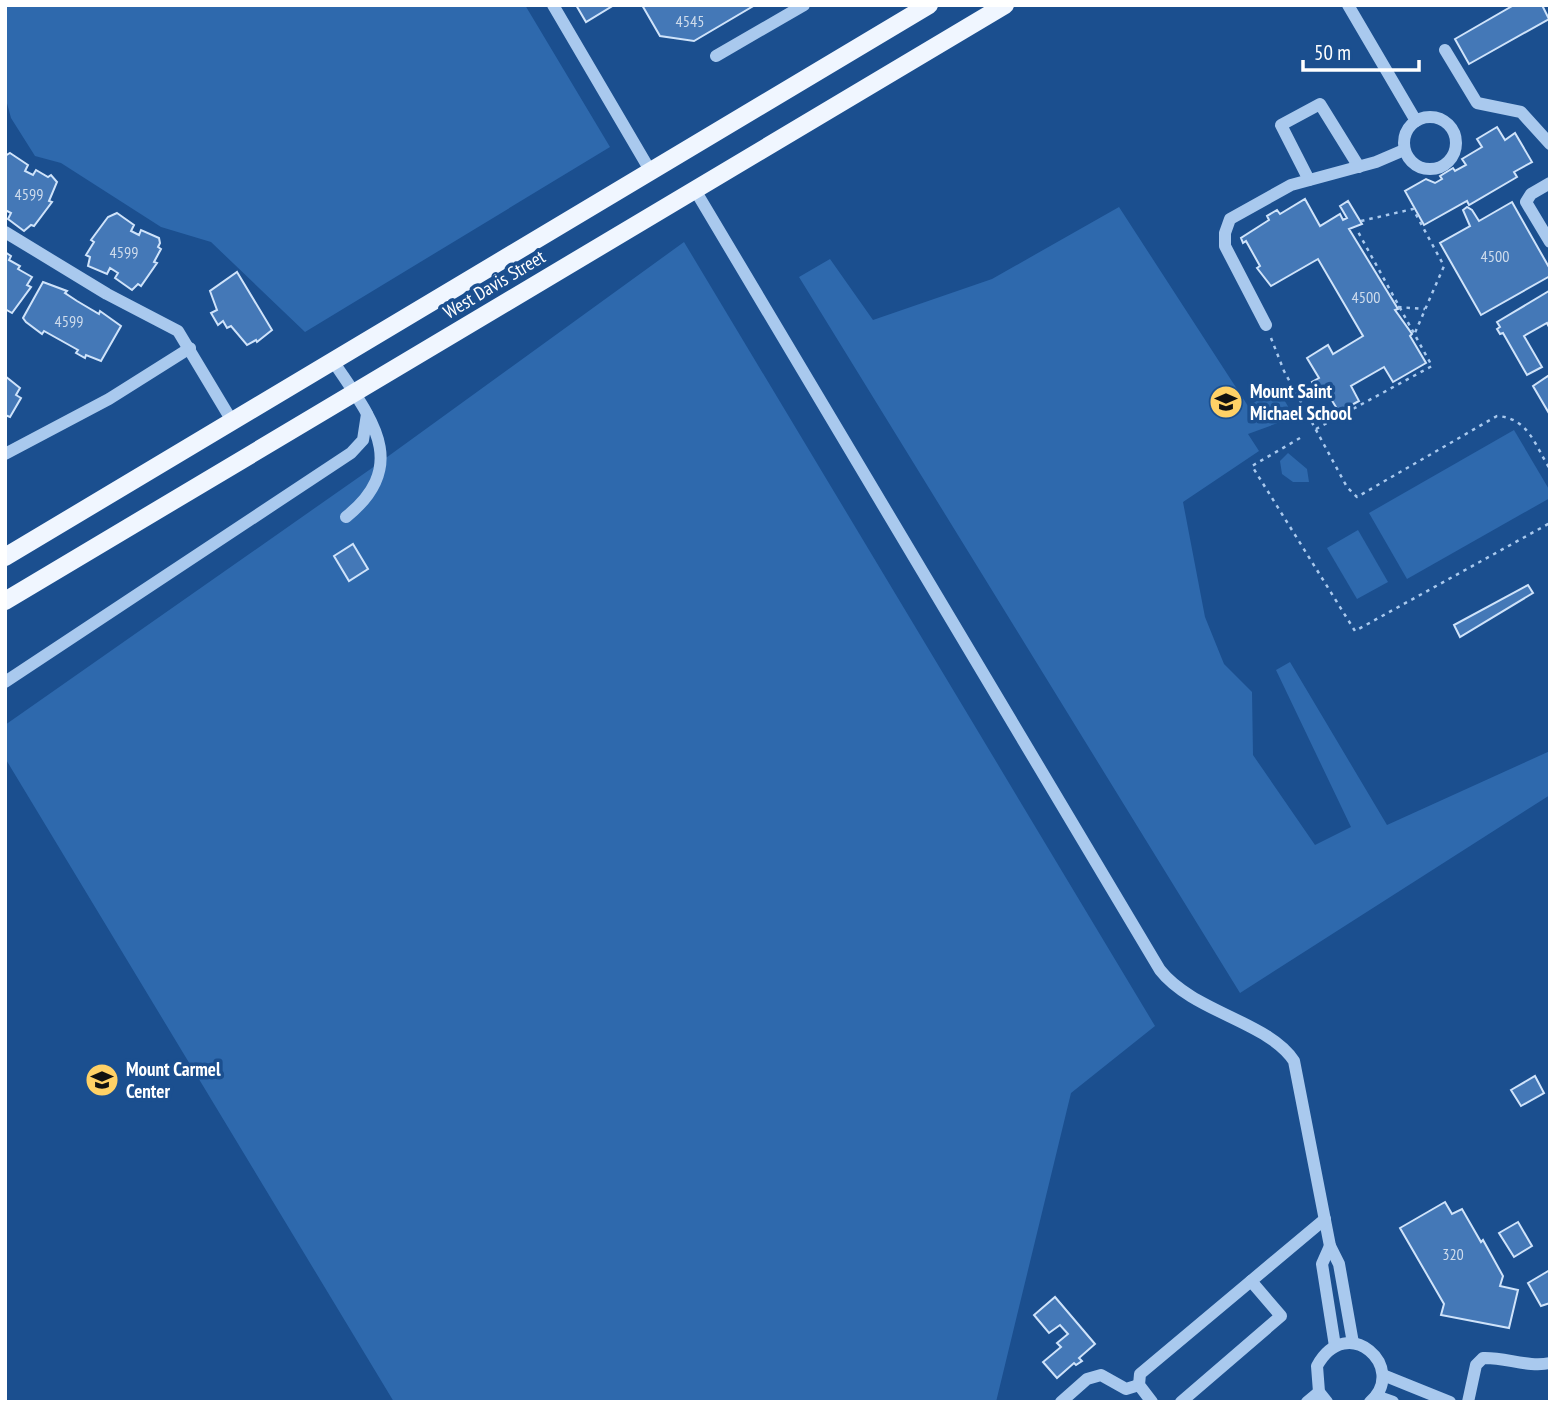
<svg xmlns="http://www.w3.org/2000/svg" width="1555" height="1407" font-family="'PT Sans Narrow',sans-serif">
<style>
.green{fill:#2e69ad}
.building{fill:#4478b7;stroke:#cfe3fa;stroke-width:2}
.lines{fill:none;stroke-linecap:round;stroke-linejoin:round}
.path{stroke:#a9c9ee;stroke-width:2.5;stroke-dasharray:3.5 5;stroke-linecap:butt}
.minor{stroke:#a9c9ee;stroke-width:12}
.major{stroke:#f0f6ff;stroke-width:18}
.labels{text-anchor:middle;stroke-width:7;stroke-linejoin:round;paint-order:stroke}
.number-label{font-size:16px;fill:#d0dded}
.street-label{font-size:19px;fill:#fff;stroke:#1b4f8f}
.poi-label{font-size:19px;font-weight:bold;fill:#fff;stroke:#1b4f8f;text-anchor:start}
</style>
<rect width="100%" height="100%" fill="#1b4f8f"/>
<g class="green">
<path d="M 5,5 L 525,5 L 610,147 L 305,332 L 211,242 L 161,227 L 61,163 L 35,156 L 11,118 L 5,96 Z"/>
<path d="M 1119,207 L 1248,406 L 1278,389 L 1294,417 L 1248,434 L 1259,451 L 1183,502 L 1205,617 L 1224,664 L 1252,692 L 1253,755 L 1315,845 L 1351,827 L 1276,670 L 1290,662 L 1387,825 L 1550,751 L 1550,795 L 1240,993 L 799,277 L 830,259 L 873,320 L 992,279 Z"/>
<path d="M 684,242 L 1155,1026 L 1071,1093 L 996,1402 L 394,1402 L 5,758 L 5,725 L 372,468 Z"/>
<path d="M 1514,430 L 1550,491 L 1550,498 L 1407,579 L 1369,513 Z"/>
<path d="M 1288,453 L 1307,469 L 1309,482 L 1293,482 L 1282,474 L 1280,461 Z"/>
<path d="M 1358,530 L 1388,582 L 1357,599 L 1327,548 Z"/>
</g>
<g class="building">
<path d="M 576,5 L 614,5 L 586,22 Z"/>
<path d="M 642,5 L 755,5 L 694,41 L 660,36 Z"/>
<path d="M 1514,5 L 1542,5 L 1549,19 L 1469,64 L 1455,39 Z"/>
<path d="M 1497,127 L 1505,140 L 1515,133 L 1532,162 L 1514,172 L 1517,177 L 1469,205 L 1467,201 L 1424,225 L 1405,191 L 1426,179 L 1435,183 L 1442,179 L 1440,176 L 1453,168 L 1455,171 L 1466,165 L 1462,159 L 1482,147 L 1477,139 Z"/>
<path d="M 10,153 L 28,165 L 25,171 L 33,175 L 36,170 L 48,177 L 51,175 L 57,182 L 49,201 L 52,202 L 34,226 L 31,225 L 24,231 L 8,219 L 11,213 L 5,210 L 5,156 Z"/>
<path d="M 1305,199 L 1320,226 L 1340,214 L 1343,220 L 1347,218 L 1340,206 L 1348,201 L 1362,224 L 1349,229 L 1398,309 L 1395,310 L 1412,334 L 1410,336 L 1426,363 L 1393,382 L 1384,367 L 1351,386 L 1359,401 L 1339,412 L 1328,394 L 1321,398 L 1312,382 L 1319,378 L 1307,358 L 1328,345 L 1333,354 L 1363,336 L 1318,259 L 1271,286 L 1257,268 L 1260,266 L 1246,241 L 1243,243 L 1241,238 L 1269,220 L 1267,216 L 1277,210 L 1280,214 Z"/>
<path d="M 1512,202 L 1550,269 L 1550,276 L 1481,315 L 1440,243 L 1470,226 L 1463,210 L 1467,207 L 1472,210 L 1479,221 Z"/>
<path d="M 117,213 L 134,225 L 131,231 L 139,235 L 141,230 L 159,238 L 160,243 L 158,247 L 161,249 L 154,262 L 157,263 L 141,286 L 138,284 L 132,290 L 115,278 L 118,273 L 110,268 L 107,274 L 88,266 L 90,257 L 86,255 L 94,242 L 91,240 L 108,217 Z"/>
<path d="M 5,252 L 11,256 L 9,260 L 20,266 L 18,269 L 32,277 L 27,285 L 31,287 L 12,313 L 5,309 Z"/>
<path d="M 237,272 L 272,330 L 257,342 L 256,340 L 247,345 L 231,326 L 227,328 L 223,321 L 218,325 L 211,313 L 217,310 L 210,291 Z"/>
<path d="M 43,282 L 67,291 L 65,293 L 77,301 L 99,314 L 100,311 L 121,326 L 101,361 L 86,355 L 85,358 L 76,353 L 78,350 L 44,331 L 42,334 L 26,322 L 23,318 Z"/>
<path d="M 1549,291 L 1550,329 L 1547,323 L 1524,336 L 1542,367 L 1527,375 L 1503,333 L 1500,334 L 1497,329 L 1500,327 L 1497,322 Z"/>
<path d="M 5,376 L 20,388 L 16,395 L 21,398 L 10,417 L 5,415 Z"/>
<path d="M 1548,376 L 1550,379 L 1550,415 L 1533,386 Z"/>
<path d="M 353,544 L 368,569 L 349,581 L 334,556 Z"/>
<path d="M 1528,585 L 1533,593 L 1460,637 L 1454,625 Z"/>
<path d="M 1535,1076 L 1544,1093 L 1521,1106 L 1511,1090 Z"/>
<path d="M 1445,1202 L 1452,1214 L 1462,1209 L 1481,1242 L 1483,1240 L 1503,1276 L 1500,1286 L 1518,1290 L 1509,1328 L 1441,1315 L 1444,1304 L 1400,1228 Z"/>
<path d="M 1518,1222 L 1532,1246 L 1514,1257 L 1499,1233 Z"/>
<path d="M 1550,1270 L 1550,1303 L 1541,1306 L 1528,1283 Z"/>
<path d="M 1055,1297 L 1095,1344 L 1079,1358 L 1082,1361 L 1076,1365 L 1074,1363 L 1057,1378 L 1043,1362 L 1061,1347 L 1057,1343 L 1068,1334 L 1060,1325 L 1049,1333 L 1034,1315 Z"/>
</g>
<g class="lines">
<g class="path">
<path d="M 1361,221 L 1413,209 L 1444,266 L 1414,335"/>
<path d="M 1398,307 L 1425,309"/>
<path d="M 1271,338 L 1284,371 L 1347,487 L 1357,497 L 1497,416 C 1529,418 1535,446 1550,469"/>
<path d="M 1316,429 L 1432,366 L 1357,230"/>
<path d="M 1300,438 L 1252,466 L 1355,631 L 1550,523"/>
</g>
<g class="minor">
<path d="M 553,5 L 651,172"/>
<path d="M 1348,5 L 1416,121"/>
<path d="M 1445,50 L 1477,103 L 1521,112 L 1550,144"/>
<path d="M 716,56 L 804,5"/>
<circle cx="1430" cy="143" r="26"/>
<path d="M 1309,180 L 1281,125 L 1320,104 L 1359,167"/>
<path d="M 1550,183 L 1531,194 L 1526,202 L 1550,242"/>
<path d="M 695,190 L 1160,970 C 1193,1012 1269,1022 1294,1061 L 1330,1246 L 1339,1264 L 1353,1343"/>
<path d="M 5,232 L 107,294 L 178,331 L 232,421"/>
<path d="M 1266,325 L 1225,246 L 1225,233 L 1230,219 L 1291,185 L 1376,162 L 1404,150"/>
<path d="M 333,361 C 370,417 412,464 346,517"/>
<path d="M 5,454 L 109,399 L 190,348"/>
<path d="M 5,682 L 351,453 L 363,440 L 367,414"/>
<path d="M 1330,1246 L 1322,1264 L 1335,1346"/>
<path d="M 1383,1375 L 1450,1402"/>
<path d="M 1376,1396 L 1393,1402"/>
<path d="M 1061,1402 L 1087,1379 L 1101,1375 L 1126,1389 L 1139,1385"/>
<path d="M 1152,1402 L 1139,1385 L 1140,1374 L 1325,1219"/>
<path d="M 1181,1402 L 1281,1316 L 1251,1281"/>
<path d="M 1307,1402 L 1319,1392"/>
<path d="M 1327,1402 L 1319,1392 L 1317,1366 C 1347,1311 1409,1368 1370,1402"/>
<path d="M 1468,1402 L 1476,1365 L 1483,1358 C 1505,1357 1529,1368 1550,1363"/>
</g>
<g class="major">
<path d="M 5,557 L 929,5"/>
<path d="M 5,601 L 1005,5"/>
</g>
</g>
<defs>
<symbol id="school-disc" viewBox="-11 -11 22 22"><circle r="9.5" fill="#ffd166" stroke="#1b4f8f"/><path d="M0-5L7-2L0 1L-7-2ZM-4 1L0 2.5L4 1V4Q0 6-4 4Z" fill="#111"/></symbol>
<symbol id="university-disc" viewBox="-11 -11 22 22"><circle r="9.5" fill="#ffd166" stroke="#1b4f8f"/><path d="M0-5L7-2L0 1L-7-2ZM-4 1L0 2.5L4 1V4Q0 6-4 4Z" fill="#111"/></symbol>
</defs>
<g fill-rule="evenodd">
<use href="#school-disc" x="1207" y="383" width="38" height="38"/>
<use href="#university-disc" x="83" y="1061" width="38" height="38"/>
</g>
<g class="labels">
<g class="number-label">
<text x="690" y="27">4545</text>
<text x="29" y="200">4599</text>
<text x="124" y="258">4599</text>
<text x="1495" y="262">4500</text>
<text x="1366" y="303">4500</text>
<text x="69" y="327">4599</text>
<text x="1453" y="1260">320</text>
</g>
<g class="street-label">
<text transform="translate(494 284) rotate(-31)" y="7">West Davis Street</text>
</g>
<g class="poi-label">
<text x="1250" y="398">Mount Saint<tspan x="1250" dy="22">Michael School</tspan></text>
<text x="126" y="1076">Mount Carmel<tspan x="126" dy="22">Center</tspan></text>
</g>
</g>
<rect width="1555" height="1407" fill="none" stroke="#ffffff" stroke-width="14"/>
<path d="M1303 60v10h116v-10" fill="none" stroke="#ffffff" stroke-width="3.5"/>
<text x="1314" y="60" font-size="21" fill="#ffffff" stroke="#1b4f8f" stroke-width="5" paint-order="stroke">50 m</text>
</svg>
